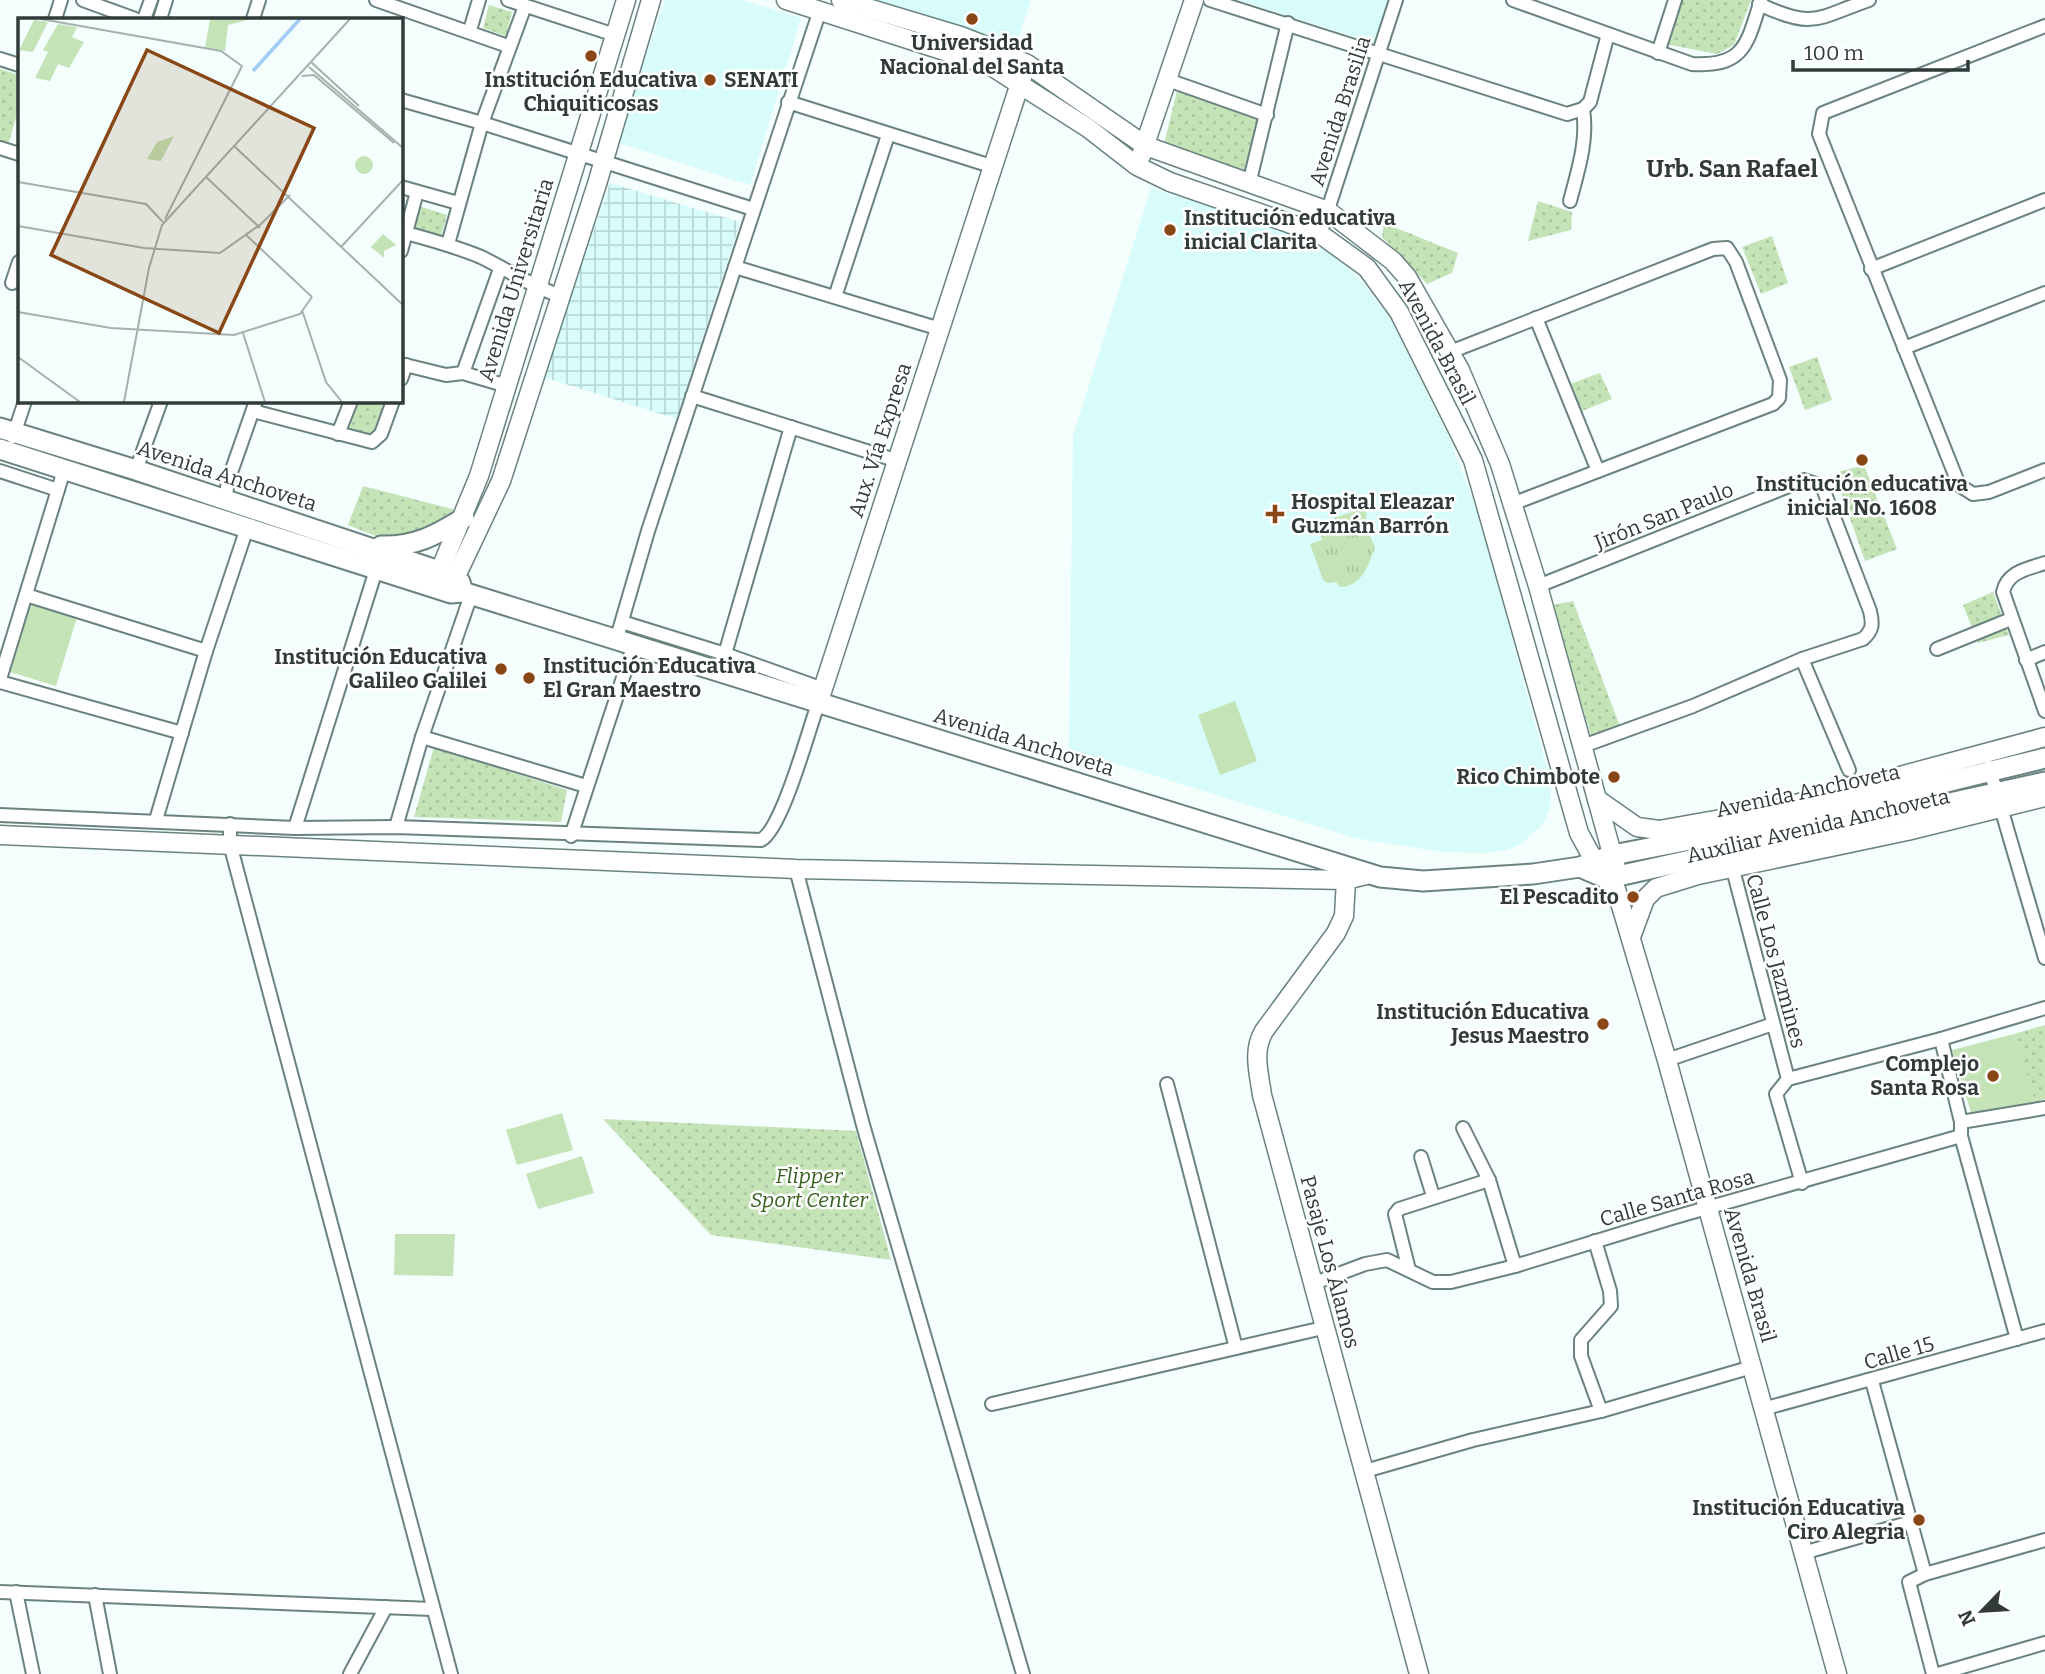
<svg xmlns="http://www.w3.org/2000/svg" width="2045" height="1674" font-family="Bitter,serif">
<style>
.built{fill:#d7fcfa}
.industrial{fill:url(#industrial-grid)}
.grass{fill:url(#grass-tufts)}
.park{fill:url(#park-dots)}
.pitch{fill:#c4e3b7}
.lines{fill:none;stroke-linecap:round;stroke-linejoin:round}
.street-casing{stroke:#6a8381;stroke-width:16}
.secondary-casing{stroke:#6a8381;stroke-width:21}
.primary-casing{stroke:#6a8381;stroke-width:23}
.street{stroke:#fff;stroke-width:12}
.secondary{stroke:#fff;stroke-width:18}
.primary{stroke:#fff;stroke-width:19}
.poi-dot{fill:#894716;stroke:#fff;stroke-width:2.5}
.labels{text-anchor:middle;stroke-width:5;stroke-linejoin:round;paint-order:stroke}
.poi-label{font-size:21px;font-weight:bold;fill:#303b3a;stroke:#fff;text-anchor:end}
.street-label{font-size:21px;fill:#303b3a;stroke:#fff}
.park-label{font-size:21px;font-style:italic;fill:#376120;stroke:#fff}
.quarter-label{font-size:24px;font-weight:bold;fill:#303b3a;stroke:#fff}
.inset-river{fill:none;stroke:#a0ccf6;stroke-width:3.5}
.inset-road{fill:none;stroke:#a5b0af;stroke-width:2}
.view{fill:#894716;fill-opacity:0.15;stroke:#894716;stroke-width:3.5}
.inset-edge{fill:none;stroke:#303b3a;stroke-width:3.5}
</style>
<defs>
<pattern id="industrial-grid" width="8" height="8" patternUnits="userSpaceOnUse" patternTransform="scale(1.75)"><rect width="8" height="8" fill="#d7fcfa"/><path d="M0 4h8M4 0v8" fill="none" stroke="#b9d9d7"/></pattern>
<pattern id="grass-tufts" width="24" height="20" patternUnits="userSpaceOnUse" patternTransform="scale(1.75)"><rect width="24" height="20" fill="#c4e3b7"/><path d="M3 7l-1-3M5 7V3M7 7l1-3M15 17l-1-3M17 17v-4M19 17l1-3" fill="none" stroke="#a9c49e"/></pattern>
<pattern id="park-dots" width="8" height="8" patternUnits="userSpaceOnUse" patternTransform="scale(1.75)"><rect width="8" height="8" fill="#c4e3b7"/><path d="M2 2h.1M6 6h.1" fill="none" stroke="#a9c49e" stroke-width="1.8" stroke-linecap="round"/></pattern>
</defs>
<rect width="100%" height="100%" fill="#f3fefd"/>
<g class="built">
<path d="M 665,0 L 742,0 L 801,18 L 750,185 L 616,142 Z"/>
<path d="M 860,0 L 1031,0 L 1018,39 L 1003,45 Z"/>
<path d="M 1238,0 L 1388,0 L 1375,43 Z"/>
<path d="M 1151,188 L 1297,234 L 1340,260 L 1364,284 L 1392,322 L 1451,442 L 1481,523 L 1551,784 L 1550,807 L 1543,824 L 1522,843 L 1508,850 L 1484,853 L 1441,852 L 1355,838 L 1069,749 L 1073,436 Z"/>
</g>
<path class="industrial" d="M 610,183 L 740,222 L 677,419 L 543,377 Z"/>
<path class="grass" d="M 1361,509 L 1366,512 L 1367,530 L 1375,547 C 1369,564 1362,587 1340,587 L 1336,582 L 1327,583 L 1323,580 L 1310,544 L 1322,540 L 1317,527 L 1334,518 Z"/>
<g class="park">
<path d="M 1680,0 L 1751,0 L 1734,45 L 1717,54 L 1665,44 Z"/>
<path d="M 489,5 L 512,12 L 506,36 L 483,28 Z"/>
<path d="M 0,69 L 19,75 L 19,107 L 8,145 L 0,142 Z"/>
<path d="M 1177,91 L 1264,119 L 1247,178 L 1163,148 Z"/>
<path d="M 1538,201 L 1572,212 L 1571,230 L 1528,241 Z"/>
<path d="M 419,206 L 447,215 L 440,240 L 412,231 Z"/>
<path d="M 1384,223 L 1458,253 L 1452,273 L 1427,284 L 1382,237 Z"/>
<path d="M 1772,236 L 1788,283 L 1761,294 L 1742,247 Z"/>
<path d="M 1817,357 L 1832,400 L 1805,410 L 1789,367 Z"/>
<path d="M 1600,373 L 1612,399 L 1582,411 L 1570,384 Z"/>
<path d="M 358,401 L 389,401 L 376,439 L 348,431 Z"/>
<path d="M 1864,465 L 1897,549 L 1865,561 L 1834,473 Z"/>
<path d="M 363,486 L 456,510 L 412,535 L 383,539 L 348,525 Z"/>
<path d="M 1993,592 L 2009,635 L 1978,643 L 1963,605 Z"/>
<path d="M 1573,601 L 1621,729 L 1592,739 L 1552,605 Z"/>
<path d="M 434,747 L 567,790 L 561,822 L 414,817 Z"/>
<path d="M 2045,1025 L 2045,1099 L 2035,1102 L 2014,1034 Z"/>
<path d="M 603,1119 L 856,1131 L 891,1260 L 711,1235 Z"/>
</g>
<g class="pitch">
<path d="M 30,602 L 77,617 L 56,686 L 10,672 Z"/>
<path d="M 1235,701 L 1257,761 L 1220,775 L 1198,715 Z"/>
<path d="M 2014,1034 L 2035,1102 L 1972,1116 L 1952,1050 Z"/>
<path d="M 562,1113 L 573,1150 L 517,1165 L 506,1130 Z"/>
<path d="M 582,1156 L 594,1193 L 538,1209 L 526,1174 Z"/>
<path d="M 395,1234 L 455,1234 L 453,1276 L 394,1275 Z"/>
</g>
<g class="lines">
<defs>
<g id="street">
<path d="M 83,0 L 135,19"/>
<path d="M 376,0 L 508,46"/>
<path d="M 508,0 L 615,35"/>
<path d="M 1210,0 L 1567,114 L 1583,109 L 1590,102 L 1608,34"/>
<path d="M 1513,0 L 1692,64 C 1744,67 1747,45 1761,0"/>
<path d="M 1759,4 C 1814,30 1817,18 1869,0"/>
<path d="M 820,10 L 735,267 L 940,329"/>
<path d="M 55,19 L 61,0"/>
<path d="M 144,19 L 151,0"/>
<path d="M 160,19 L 166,0"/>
<path d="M 253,19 L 259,0"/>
<path d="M 2045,26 L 1823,113 L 1819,134 L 1959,485 L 1973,494 L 1989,492 L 2045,470"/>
<path d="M 470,30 L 479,0"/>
<path d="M 1658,53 L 1675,0"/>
<path d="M 0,59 L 19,65"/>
<path d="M 1168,80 L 1267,115"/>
<path d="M 401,100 L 482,123 L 753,209"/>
<path d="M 788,102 L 991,166"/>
<path d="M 0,148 L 19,154"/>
<path d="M 1249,184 L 1288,23"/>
<path d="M 401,187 L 458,203"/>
<path d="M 1570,201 C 1578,170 1588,141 1583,109"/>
<path d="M 406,233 C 432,240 457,247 481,257 C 508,270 532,287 561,296"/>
<path d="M 1320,234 L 1396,0"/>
<path d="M 448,244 L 482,123 L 525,6"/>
<path d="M 401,251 L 417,192"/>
<path d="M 1871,269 L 2045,200"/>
<path d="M 12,283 L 19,262"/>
<path d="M 835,297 L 888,135"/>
<path d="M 1536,318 L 1598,471"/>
<path d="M 1904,348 L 2045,293"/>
<path d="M 1450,352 L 1713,249 L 1727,248 L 1736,262 L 1780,380 L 1779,398 L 1773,404 L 1512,504"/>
<path d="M 401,364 L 446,375 L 463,373 L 507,386"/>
<path d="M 463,373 L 500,269"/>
<path d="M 401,379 L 406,365"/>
<path d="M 692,396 L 898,461"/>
<path d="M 253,411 L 372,442 L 381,434 L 393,401"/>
<path d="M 338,434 L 351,401"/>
<path d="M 13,437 L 25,401"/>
<path d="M 136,470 L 161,401"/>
<path d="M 0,471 L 58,490"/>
<path d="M 225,501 L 228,481 L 256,401"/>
<path d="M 2045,563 C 2027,569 2007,572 2003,592 L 2045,711"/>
<path d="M 1538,586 L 1804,480 L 1822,486 L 1870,611 C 1873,624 1873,630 1863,639 L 1802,659 L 1693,706 L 1583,746"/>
<path d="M 26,595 L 206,651"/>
<path d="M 622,622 L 725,654 L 823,689"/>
<path d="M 616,641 L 648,531 L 735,267"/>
<path d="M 1937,649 L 2011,619"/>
<path d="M 1802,659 L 1849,770"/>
<path d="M 2026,660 L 2045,652"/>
<path d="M 716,672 L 725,654 L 791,427"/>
<path d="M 0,679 L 64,470"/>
<path d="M 0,682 L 182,733"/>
<path d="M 422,737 L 586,786"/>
<path d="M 1989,767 L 2045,958"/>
<path d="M 0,815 L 295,828 L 396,827 L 761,840 C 782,829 808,732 818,704"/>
<path d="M 156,820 L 206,651 L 247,528"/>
<path d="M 230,824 L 230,844 L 451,1674"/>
<path d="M 396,827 L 422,737 L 471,595"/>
<path d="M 295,828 L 376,570"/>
<path d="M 571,836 L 633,647"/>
<path d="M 1731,862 L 1788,1079"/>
<path d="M 796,869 L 863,1125 L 1023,1674"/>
<path d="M 1941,1039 L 1961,1122"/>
<path d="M 1667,1060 L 1773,1024"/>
<path d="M 1167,1084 L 1236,1348"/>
<path d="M 1463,1128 L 1489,1180 L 1515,1266"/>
<path d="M 1961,1136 L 2017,1339"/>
<path d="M 1421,1157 L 1433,1196"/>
<path d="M 1802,1183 L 1776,1094 L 1788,1079 L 1941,1039 L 2045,1008"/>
<path d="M 1595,1241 L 1610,1291 L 1611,1306 L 1581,1340 L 1581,1356 L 1601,1411"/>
<path d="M 1409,1270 L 1395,1214 L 1399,1209 L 1489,1180"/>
<path d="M 1312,1284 L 1365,1264 L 1387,1260 L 1433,1282 L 1451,1282 L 1515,1266 L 1675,1217 L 1961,1136 L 1961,1122 L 2045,1108"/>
<path d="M 1872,1381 L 1925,1574"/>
<path d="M 992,1404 L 1323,1328"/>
<path d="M 1763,1409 L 2045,1331"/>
<path d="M 1365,1471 L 1473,1440 L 1601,1411 L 1752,1367"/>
<path d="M 1803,1553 L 1918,1520"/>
<path d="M 0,1592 L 432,1609"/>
<path d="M 16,1592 L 33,1674"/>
<path d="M 95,1595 L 110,1674"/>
<path d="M 350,1674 L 386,1607"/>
<path d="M 1933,1674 L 1909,1582 L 1925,1574 L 2045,1540"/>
<path d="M 1938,1674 L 2045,1643"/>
</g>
<g id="secondary">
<path d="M 786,0 L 991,66 L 1088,128 L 1137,166 L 1170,182 L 1320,234 L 1367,268 L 1399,312 L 1473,460 L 1579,833 L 1603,877 L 1616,889 L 1666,1057 L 1837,1674"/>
<path d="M 841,0 L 961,36 L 999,51 L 1027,64 L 1146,146 L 1328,211 L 1393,261 L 1407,277 L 1460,370 L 1500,464 L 1538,586 L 1616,868"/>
<path d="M 1141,156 L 1194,0"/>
<path d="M 434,585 L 479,476 L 626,0"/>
<path d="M 450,589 L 501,481 L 597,184 L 651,0"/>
<path d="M 818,704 L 1023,74"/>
<path d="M 1597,799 L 1637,827 L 1659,830 L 1777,809 L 2045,737"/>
<path d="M 0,835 L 796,869 L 1346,880 L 1366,875"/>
<path d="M 1346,880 L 1344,916 L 1336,933 L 1264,1031 C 1252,1051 1259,1073 1262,1095 L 1419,1674"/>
<path d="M 1631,937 L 1645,899 L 1656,888 L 1698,875 L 1907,831 L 2045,797"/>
</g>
<g id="primary">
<path d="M 0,428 L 136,470 L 451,575 L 460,582 L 463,592"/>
<path d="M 0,449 L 451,593 L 463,592 L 1380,877 L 1423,881 L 1533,874 L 1580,867 L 1613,855 L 1782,822 L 2045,758"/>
<path d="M 381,546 C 415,547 436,535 464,518"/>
<path d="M 1580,867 L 1603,877 L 1618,876 L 2045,782"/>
</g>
</defs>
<use href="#street" class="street-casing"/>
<use href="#secondary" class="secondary-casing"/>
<use href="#primary" class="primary-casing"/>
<use href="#street" class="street"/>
<use href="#secondary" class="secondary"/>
<use href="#primary" class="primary"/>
</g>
<g class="poi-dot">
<circle cx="972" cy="19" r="7"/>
<circle cx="591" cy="56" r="7"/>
<circle cx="710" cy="80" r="7"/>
<circle cx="1170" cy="230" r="7"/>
<circle cx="1862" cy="460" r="7"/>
<path d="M1271.5 503.5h7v7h7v7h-7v7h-7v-7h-7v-7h7z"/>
<circle cx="501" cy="669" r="7"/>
<circle cx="529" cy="678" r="7"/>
<circle cx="1614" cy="777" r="7"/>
<circle cx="1633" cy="897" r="7"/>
<circle cx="1603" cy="1024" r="7"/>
<circle cx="1993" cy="1076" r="7"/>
<circle cx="1919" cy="1520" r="7"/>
</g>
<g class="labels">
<g class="poi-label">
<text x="972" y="50" text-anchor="middle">Universidad<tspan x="972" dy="24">Nacional del Santa</tspan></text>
<text x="591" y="87" text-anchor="middle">Institución Educativa<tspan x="591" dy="24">Chiquiticosas</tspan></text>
<text x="724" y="87" text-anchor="start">SENATI</text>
<text x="1184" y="225" text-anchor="start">Institución educativa<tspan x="1184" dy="24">inicial Clarita</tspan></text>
<text x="1862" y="491" text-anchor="middle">Institución educativa<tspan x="1862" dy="24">inicial No. 1608</tspan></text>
<text x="1291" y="509" text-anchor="start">Hospital Eleazar<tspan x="1291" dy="24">Guzmán Barrón</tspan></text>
<text x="487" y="664">Institución Educativa<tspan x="487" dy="24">Galileo Galilei</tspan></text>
<text x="543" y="673" text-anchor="start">Institución Educativa<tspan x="543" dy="24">El Gran Maestro</tspan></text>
<text x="1600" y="784">Rico Chimbote</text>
<text x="1619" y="904">El Pescadito</text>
<text x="1589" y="1019">Institución Educativa<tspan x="1589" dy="24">Jesus Maestro</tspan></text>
<text x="1979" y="1071">Complejo<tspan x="1979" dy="24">Santa Rosa</tspan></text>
<text x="1905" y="1515">Institución Educativa<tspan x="1905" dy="24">Ciro Alegria</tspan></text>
</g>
<g class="street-label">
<text transform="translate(1340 111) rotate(-72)" y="7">Avenida Brasilia</text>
<text transform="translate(516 280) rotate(-73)" y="7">Avenida Universitaria</text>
<text transform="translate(1437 342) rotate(62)" y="7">Avenida Brasil</text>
<text transform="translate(880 440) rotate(-72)" y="7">Aux. Vía Expresa</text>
<text transform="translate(227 476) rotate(18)" y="7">Avenida Anchoveta</text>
<text transform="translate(1664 516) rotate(-22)" y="7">Jirón San Paulo</text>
<text transform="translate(1024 742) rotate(17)" y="7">Avenida Anchoveta</text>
<text transform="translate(1808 791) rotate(-12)" y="7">Avenida Anchoveta</text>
<text transform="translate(1818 826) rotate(-13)" y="7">Auxiliar Avenida Anchoveta</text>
<text transform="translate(1776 961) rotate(75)" y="7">Calle Los Jazmines</text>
<text transform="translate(1677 1198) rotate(-16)" y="7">Calle Santa Rosa</text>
<text transform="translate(1330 1262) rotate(75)" y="7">Pasaje Los Álamos</text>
<text transform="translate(1750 1275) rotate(74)" y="7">Avenida Brasil</text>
<text transform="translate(1899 1353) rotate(-16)" y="7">Calle 15</text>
</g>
<g class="park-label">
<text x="809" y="1183">Flipper<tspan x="809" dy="24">Sport Center</tspan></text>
</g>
<g class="quarter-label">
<text x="1732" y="177">Urb. San Rafael</text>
</g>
</g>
<g transform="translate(18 18)">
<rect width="385" height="385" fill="#f3fefd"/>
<path d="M 192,1 L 233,1 L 210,7 L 207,33 L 187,29 Z" fill="#c4e3b7"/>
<path d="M 16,2 L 30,4 L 15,34 L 1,32 ZM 40,6 L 59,9 L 54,19 L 66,24 L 51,50 L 40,46 L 32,63 L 17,60 L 30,34 L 25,32 ZM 156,118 L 143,143 L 129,141 L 139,124 ZM337 147a9 9 0 1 1 18 0a9 9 0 1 1-18 0Z" fill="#c4e3b7"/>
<path d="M 365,216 L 378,227 L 366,233 L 366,240 L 353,229 Z" fill="#c4e3b7"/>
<path class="inset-river" d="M 235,53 L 282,1"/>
<path class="inset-road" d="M 23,1 L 203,33 L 224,48 L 147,201M 293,44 L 341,88M 291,49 L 385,130M 284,58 L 296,57 L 376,125M 216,128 L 385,287M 188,159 L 242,210M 0,164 L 128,186 L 145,204M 0,208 L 126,230 L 202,235 L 243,206 L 272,177M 227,216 L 294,279M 323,229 L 385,162M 284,292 L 308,364 L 324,384M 0,294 L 93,310 L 216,317 L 282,296 L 294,279M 225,315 L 247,384M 0,339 L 62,384M 106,384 L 131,250 L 144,207 L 332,1"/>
<path class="view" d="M 129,32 L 296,110 L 201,315 L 33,237 Z"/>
<rect width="385" height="385" class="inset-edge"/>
</g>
<g transform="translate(1982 1611) rotate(245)" stroke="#ffffff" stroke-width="5" paint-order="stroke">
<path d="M0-5L12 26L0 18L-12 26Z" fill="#303b3a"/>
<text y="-10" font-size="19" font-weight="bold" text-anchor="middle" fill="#303b3a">N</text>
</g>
<path d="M1793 60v10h175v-10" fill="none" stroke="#303b3a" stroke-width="3.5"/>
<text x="1804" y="60" font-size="21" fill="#303b3a" stroke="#ffffff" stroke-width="5" paint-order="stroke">100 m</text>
</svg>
